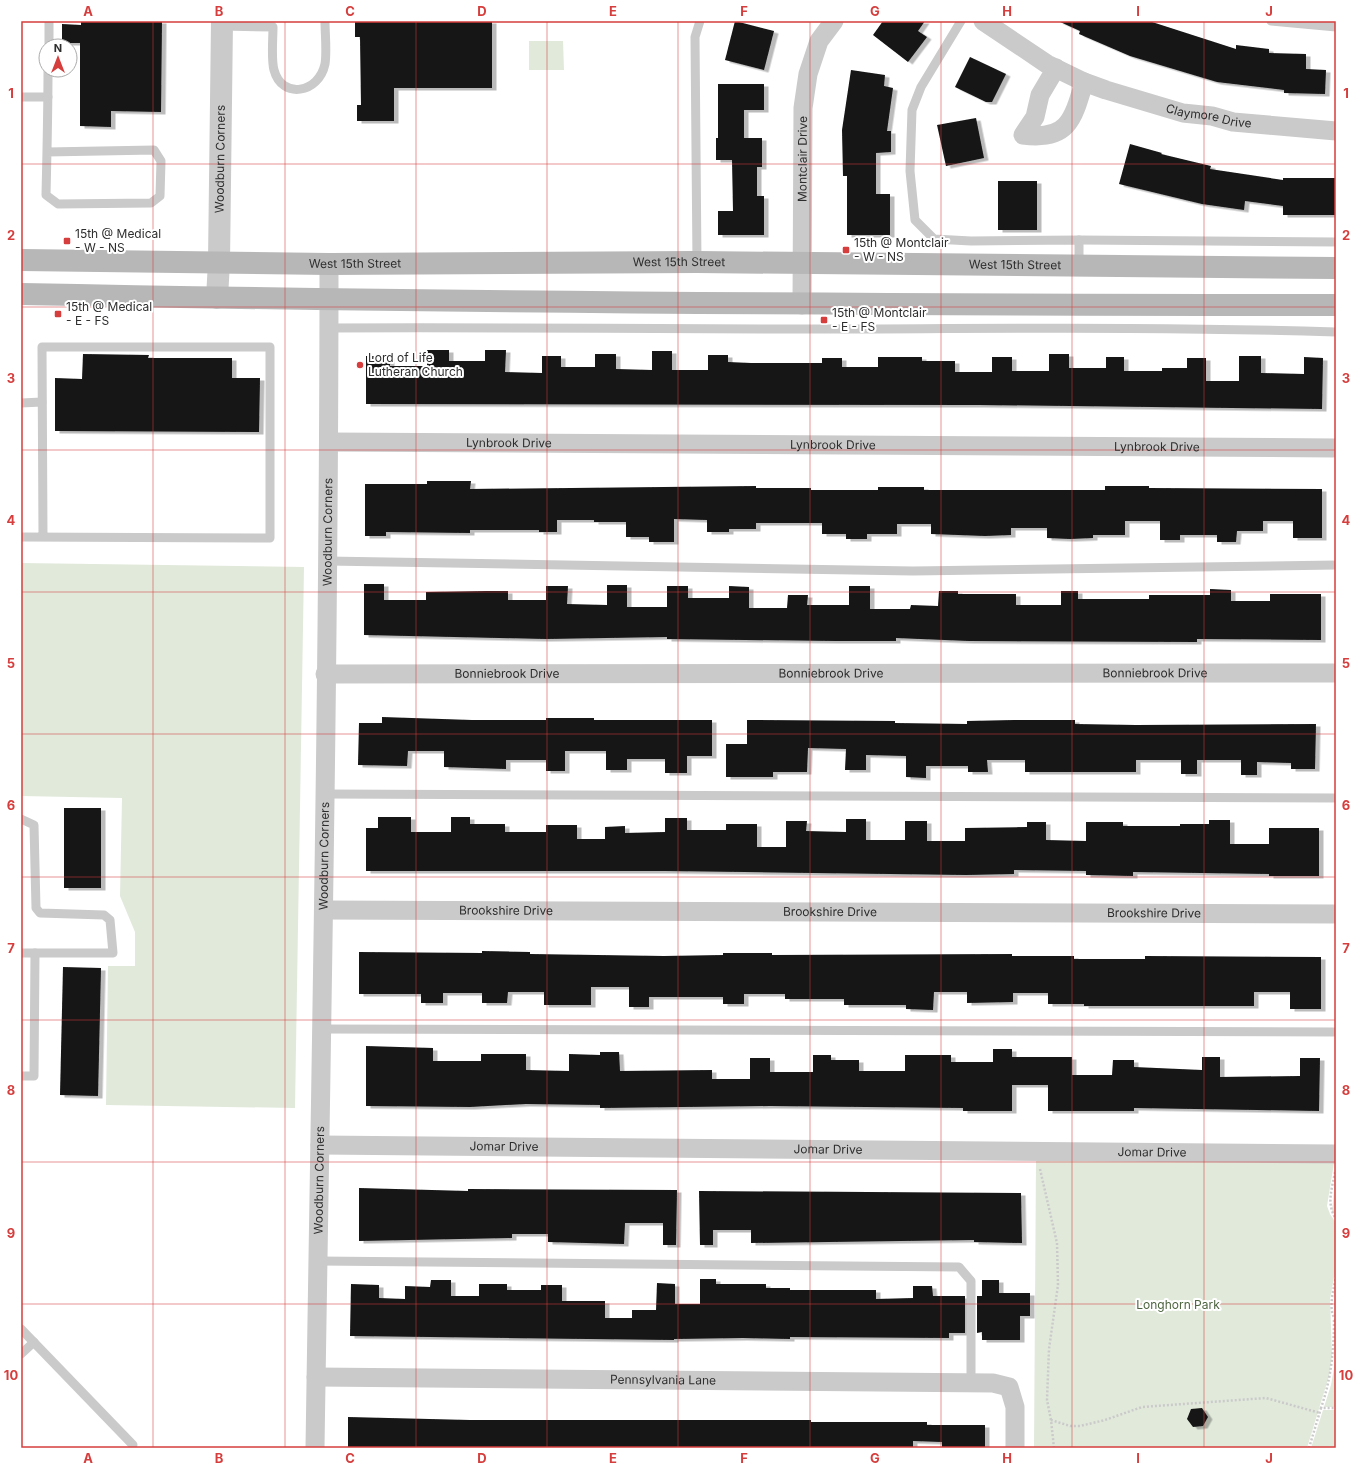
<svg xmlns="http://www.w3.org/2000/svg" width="1357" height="1469" font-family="Inter,sans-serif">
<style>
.green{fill:#e1e9db}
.building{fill:#141414;filter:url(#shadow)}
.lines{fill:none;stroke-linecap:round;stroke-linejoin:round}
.path{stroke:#cacaca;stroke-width:2.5;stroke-dasharray:2 2;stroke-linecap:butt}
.service{stroke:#cacaca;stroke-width:9}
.minor{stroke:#cacaca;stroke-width:19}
.tertiary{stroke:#cacaca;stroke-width:22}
.secondary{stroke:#b7b7b7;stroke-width:22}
.grid{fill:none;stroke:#d53e3d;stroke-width:1;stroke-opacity:0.55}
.poi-dot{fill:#d53e3d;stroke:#fff;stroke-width:1.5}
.labels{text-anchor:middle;stroke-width:4;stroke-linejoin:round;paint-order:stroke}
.street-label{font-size:12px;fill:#2d2d2d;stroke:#fff}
.poi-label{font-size:12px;fill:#2d2d2d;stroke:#fff;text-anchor:start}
.park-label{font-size:12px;fill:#4d643e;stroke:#fff}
.neatline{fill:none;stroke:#d53e3d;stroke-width:1.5}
.grid-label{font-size:13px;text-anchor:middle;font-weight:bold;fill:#d53e3d}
</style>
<defs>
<filter id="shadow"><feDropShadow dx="4.5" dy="2.5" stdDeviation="0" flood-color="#0004"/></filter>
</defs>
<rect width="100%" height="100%" fill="#fff"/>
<g class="green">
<path d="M 529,41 L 563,41 L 564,70 L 529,70 Z"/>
<path d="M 21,563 L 304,567 L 295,1108 L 106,1105 L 108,966 L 135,966 L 135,932 L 120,896 L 122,798 L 21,796 Z"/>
<path d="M 1036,1161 L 1334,1163 L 1327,1206 L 1330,1214 L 1336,1223 L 1336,1267 L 1330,1299 L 1332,1355 L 1329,1376 L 1307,1448 L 1034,1448 Z"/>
<path d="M 1336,1170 L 1336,1216 L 1332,1212 Z"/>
<path d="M 1336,1325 L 1336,1407 L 1324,1407 L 1331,1385 L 1336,1357 Z"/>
<path d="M 1323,1410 L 1336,1410 L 1336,1448 L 1311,1448 Z"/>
</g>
<g class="building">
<path d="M 81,21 L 162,21 L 161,112 L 111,111 L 111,127 L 80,126 L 80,43 L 62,43 L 62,24 L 81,25 Z"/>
<path d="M 355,21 L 492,21 L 492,88 L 394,88 L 394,121 L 357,121 L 357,105 L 361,105 L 360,37 L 355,37 Z"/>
<path d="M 735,21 L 774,31 L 764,70 L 725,60 Z"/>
<path d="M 883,21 L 925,21 L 918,31 L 927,37 L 908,62 L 873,35 Z"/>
<path d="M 1058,21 L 1149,21 L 1236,49 L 1236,45 L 1269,49 L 1269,53 L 1306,54 L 1306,69 L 1326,70 L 1325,94 L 1284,93 L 1284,90 L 1217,82 L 1130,56 L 1079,34 L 1080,31 Z"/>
<path d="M 970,57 L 1006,74 L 992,102 L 986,102 L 955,87 Z"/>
<path d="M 851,70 L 885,75 L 884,86 L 893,88 L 887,131 L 891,131 L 891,152 L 876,153 L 876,194 L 890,194 L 890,235 L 847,235 L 847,176 L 843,176 L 842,130 Z"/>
<path d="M 718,84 L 764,84 L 764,110 L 744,110 L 744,138 L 762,138 L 762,167 L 757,167 L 757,196 L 764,196 L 764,235 L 718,235 L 718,211 L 733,211 L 732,160 L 716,160 L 716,138 L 718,138 Z"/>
<path d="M 976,118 L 984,158 L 946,166 L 937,125 Z"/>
<path d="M 1130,144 L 1162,153 L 1161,154 L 1211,166 L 1210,169 L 1283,180 L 1283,178 L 1336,178 L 1336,215 L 1283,215 L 1283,206 L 1245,201 L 1244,210 L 1202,204 L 1119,184 Z"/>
<rect x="998" y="181" width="39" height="49"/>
<path d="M 427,350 L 449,350 L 449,361 L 485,361 L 485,350 L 506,350 L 505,372 L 542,373 L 542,356 L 561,356 L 561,367 L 595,367 L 595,354 L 616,354 L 616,369 L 652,370 L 652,351 L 672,351 L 672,370 L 708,370 L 708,355 L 728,355 L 728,362 L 751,363 L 822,363 L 822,358 L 842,358 L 842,367 L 878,367 L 878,357 L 922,357 L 922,361 L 955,361 L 955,372 L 992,372 L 992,357 L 1012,357 L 1012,371 L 1049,371 L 1049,354 L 1069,354 L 1069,368 L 1106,368 L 1106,357 L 1124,357 L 1124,371 L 1162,371 L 1162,368 L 1187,368 L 1187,358 L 1206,358 L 1206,381 L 1239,381 L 1239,356 L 1261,356 L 1261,373 L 1304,374 L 1304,357 L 1323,358 L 1322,409 L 979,405 L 366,404 L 366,356 L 390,356 L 390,366 L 427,366 Z"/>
<path d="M 83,354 L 149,355 L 148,358 L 232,358 L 232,378 L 260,378 L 259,432 L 55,431 L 55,378 L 82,379 Z"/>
<path d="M 427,481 L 471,481 L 470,489 L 756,486 L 756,488 L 811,488 L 811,490 L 878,490 L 878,487 L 924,487 L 924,490 L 1105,490 L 1105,486 L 1149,486 L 1149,488 L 1322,489 L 1322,538 L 1293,538 L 1293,521 L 1263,521 L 1263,531 L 1237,531 L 1236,542 L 1217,542 L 1217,535 L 1180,535 L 1180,540 L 1160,540 L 1160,521 L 1125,521 L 1125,535 L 1093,535 L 1093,538 L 1070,539 L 1047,538 L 1047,528 L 1011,528 L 1011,535 L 985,536 L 931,534 L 931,524 L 897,524 L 897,534 L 867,534 L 867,539 L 846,539 L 846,534 L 822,534 L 822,523 L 756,523 L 756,529 L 729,529 L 729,532 L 707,532 L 707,520 L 674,519 L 674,542 L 649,542 L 649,537 L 626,537 L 626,522 L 594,522 L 594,520 L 557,520 L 557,532 L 539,532 L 539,530 L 470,530 L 470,533 L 386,532 L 386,536 L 365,536 L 365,484 L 427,484 Z"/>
<path d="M 364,584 L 384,584 L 384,600 L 426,600 L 426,592 L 486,591 L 508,591 L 508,600 L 546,600 L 546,586 L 568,586 L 567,604 L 607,605 L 607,585 L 627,585 L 627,607 L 667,607 L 667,586 L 688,586 L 688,598 L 729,598 L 729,586 L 749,587 L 749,608 L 787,608 L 788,595 L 808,595 L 807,605 L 849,605 L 849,586 L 870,586 L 870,609 L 910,609 L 911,605 L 938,606 L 939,591 L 958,591 L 958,594 L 1016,594 L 1016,605 L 1061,605 L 1061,591 L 1078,591 L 1078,599 L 1149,599 L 1149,595 L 1210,595 L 1210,589 L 1231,590 L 1231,601 L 1270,601 L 1270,594 L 1321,594 L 1321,640 L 1197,639 L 1197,642 L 969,641 L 896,638 L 896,641 L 835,641 L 667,639 L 667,637 L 546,639 L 364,635 Z"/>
<path d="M 382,717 L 472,720 L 546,720 L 546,718 L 594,718 L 594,720 L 712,720 L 712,756 L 687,756 L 687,773 L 665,773 L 665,759 L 627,759 L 627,770 L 606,770 L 606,751 L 565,751 L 565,771 L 546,771 L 546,760 L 506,760 L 506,769 L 444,767 L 444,751 L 408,751 L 407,766 L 358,765 L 359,723 L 382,723 Z"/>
<path d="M 747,720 L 895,721 L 895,723 L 967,724 L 967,721 L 1014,720 L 1075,720 L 1075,724 L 1136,725 L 1316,724 L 1315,769 L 1291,769 L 1291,763 L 1257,762 L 1257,775 L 1241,775 L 1241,760 L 1197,760 L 1197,774 L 1181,774 L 1181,760 L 1136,760 L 1136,772 L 1025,772 L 1025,760 L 987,760 L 988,772 L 968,772 L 968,766 L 926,766 L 926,778 L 906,777 L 906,756 L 866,755 L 866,770 L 845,770 L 846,749 L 808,748 L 807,772 L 773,772 L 773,777 L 726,777 L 726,744 L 747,744 Z"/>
<rect x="64" y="808" width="37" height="80"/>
<path d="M 378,817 L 411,817 L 411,832 L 451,832 L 451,817 L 470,817 L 470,824 L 505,824 L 505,832 L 546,832 L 546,825 L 577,825 L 577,839 L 605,839 L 605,827 L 625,826 L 625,833 L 665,832 L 665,818 L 687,818 L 687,830 L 726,830 L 726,824 L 757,824 L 757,847 L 786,847 L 786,821 L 807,821 L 806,831 L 846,832 L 846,819 L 866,819 L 866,840 L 905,840 L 905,821 L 927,821 L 927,841 L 965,841 L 965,828 L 1027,827 L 1027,822 L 1046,822 L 1046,840 L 1086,841 L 1086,822 L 1123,822 L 1123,826 L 1180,826 L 1180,824 L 1209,824 L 1209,820 L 1230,820 L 1230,844 L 1269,844 L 1269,828 L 1319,828 L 1319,876 L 1269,876 L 1269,874 L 1133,872 L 1133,876 L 1086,875 L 1086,871 L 1014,870 L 1014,874 L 966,875 L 665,871 L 366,871 L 366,828 L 378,828 Z"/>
<path d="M 482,951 L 530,952 L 530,954 L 664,956 L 723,955 L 723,953 L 772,953 L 772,955 L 1012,954 L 1012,956 L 1074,956 L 1074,959 L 1145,959 L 1145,956 L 1321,957 L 1321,1009 L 1290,1009 L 1290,992 L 1254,992 L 1254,1006 L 1084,1006 L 1084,1004 L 1048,1004 L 1048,993 L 1013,993 L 1013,1002 L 967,1003 L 967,992 L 934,992 L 933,1010 L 906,1009 L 906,1005 L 844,1005 L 844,999 L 785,999 L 785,994 L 744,994 L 744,1004 L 723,1004 L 723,997 L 649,997 L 649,1007 L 629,1007 L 629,987 L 591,987 L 591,1005 L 544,1005 L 544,992 L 508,992 L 507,1003 L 482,1003 L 482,993 L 443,993 L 443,1003 L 421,1003 L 421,994 L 359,994 L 359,952 L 482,953 Z"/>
<path d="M 63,967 L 101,968 L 98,1096 L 60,1095 Z"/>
<path d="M 366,1046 L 433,1048 L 433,1061 L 481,1061 L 481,1054 L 526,1054 L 526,1070 L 569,1071 L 569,1054 L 600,1055 L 600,1052 L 619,1052 L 620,1071 L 712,1070 L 712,1079 L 750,1079 L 750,1058 L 770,1058 L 770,1072 L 813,1072 L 813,1055 L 831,1055 L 831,1060 L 859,1060 L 859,1071 L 905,1071 L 905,1055 L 951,1055 L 951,1062 L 993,1062 L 993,1049 L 1012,1049 L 1012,1057 L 1072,1057 L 1072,1075 L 1112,1075 L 1113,1060 L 1134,1060 L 1134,1067 L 1202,1070 L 1202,1057 L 1220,1057 L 1220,1077 L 1300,1076 L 1300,1058 L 1320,1058 L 1319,1111 L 1134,1108 L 1134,1111 L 1048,1111 L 1048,1085 L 1012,1085 L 1012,1111 L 963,1111 L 963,1108 L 770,1106 L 600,1108 L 600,1105 L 526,1104 L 470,1107 L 366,1106 Z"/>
<path d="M 359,1188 L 468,1191 L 468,1189 L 677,1190 L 676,1245 L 663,1245 L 663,1223 L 625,1223 L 624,1244 L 548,1242 L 548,1234 L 512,1234 L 512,1238 L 359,1241 Z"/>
<path d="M 699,1191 L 1021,1193 L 1022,1243 L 974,1242 L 974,1240 L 751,1243 L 751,1230 L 713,1230 L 713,1245 L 700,1245 Z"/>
<path d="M 700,1279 L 716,1279 L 716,1284 L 766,1284 L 766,1288 L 790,1288 L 790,1290 L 876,1290 L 876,1299 L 913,1298 L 913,1286 L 932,1286 L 933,1296 L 965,1296 L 965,1333 L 949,1333 L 949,1338 L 790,1337 L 790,1339 L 743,1338 L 674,1339 L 674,1340 L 350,1336 L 351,1284 L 379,1285 L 379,1298 L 405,1299 L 405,1286 L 430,1287 L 431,1280 L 451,1280 L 451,1296 L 479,1296 L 479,1284 L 507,1284 L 507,1290 L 541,1290 L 541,1285 L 562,1285 L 562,1301 L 605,1301 L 605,1318 L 632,1318 L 632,1310 L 656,1310 L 657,1283 L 675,1284 L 675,1304 L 700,1304 Z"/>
<path d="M 982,1280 L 999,1280 L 999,1293 L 1030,1293 L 1030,1316 L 1020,1316 L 1020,1340 L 982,1340 L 982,1332 L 977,1333 L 977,1296 L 982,1296 Z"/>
<path d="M 1202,1408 L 1208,1417 L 1203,1426 L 1193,1427 L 1187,1419 L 1191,1409 Z"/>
<path d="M 348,1417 L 470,1420 L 811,1420 L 811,1422 L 927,1422 L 927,1425 L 985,1425 L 985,1448 L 942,1448 L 942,1442 L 913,1441 L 913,1448 L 348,1448 Z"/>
</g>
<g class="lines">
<g class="path">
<path d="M 1040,1169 L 1057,1243 L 1058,1285 L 1049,1349 L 1047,1400 L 1051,1420"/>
<path d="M 1335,1172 C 1332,1189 1326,1204 1336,1219"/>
<path d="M 1334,1320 C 1334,1351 1331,1379 1321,1408 L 1336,1408"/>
<path d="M 1336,1320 C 1327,1311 1334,1288 1336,1276"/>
<path d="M 1054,1448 L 1051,1420 L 1070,1426 L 1080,1426 L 1105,1420 L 1142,1407 L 1266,1398 L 1320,1413"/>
<path d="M 1309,1448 L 1321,1408"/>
</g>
<g class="service">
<path d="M 961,21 L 921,87 L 912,110 L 910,171 L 915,220 L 934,239 L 971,241 L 1079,240 L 1079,266"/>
<path d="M 1271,21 L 1336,27"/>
<path d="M 222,26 L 273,27 C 273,39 271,59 274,70 C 282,100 319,93 325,64 C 327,51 325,35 325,21"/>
<path d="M 49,46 L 49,21"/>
<path d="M 21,97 L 48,97"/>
<path d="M 47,152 L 154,150 L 161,161 L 160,196 L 151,203 L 58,204 L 46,195 C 47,153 48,112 48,70"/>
<path d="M 1079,240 L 1336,242"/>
<path d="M 697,262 L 695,37 L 700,21"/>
<path d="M 329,328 C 481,327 633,329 785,329 C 968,329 1152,326 1336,332"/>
<path d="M 21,403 L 42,402"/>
<path d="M 21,537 L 270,538 L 270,347 L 42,347 L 43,537"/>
<path d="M 327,561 L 913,571 L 1336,565"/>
<path d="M 325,794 L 1336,798"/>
<path d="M 21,819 L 34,825 L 36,908 L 40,913 L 104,915 L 110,920 L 113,953 L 21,953"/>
<path d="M 322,1029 C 660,1031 998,1032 1336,1032"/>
<path d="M 21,1076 L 34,1076 L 35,953"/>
<path d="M 318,1261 L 959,1267 L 971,1281 L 971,1382"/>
<path d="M 21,1329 L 133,1445"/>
<path d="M 21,1354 L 34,1342"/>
</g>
<g class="minor">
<path id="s1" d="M 983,21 L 1047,64 L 1084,82 L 1106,90 L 1183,113 L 1212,116 L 1233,122 L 1336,131"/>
<path d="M 1056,68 L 1040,95 L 1035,117 L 1023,135 C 1068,141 1073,120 1084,82"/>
<path id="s2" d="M 802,305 L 803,108 L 808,74 L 819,41 L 834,21"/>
<path id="s3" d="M 329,442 L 1336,448"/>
<path id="s4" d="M 325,674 L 1336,673"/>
<path id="s5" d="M 324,910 L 1336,914"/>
<path id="s6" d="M 320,1145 L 1336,1154"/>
<path id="s7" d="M 316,1377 L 993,1383 L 1009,1387 L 1015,1407 L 1015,1448"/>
<path id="s8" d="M 315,1448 C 321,1054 329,659 329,264"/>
</g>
<path class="tertiary" id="s9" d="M 217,298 L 219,262 L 222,21"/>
<g class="secondary">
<path id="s10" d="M 21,260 L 329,264 L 697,262 L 1336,268"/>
<path d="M 21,294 C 459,303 898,305 1336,305"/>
</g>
</g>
<path class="grid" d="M 153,21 L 153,1448M 285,21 L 285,1448M 416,21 L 416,1448M 547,21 L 547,1448M 678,21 L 678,1448M 810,21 L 810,1448M 941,21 L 941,1448M 1072,21 L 1072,1448M 1204,21 L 1204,1448M 21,164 L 1336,164M 21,307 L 1336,307M 21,450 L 1336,450M 21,592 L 1336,592M 21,734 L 1336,734M 21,877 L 1336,877M 21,1020 L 1336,1020M 21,1162 L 1336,1162M 21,1304 L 1336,1304"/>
<g class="poi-dot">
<rect x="63" y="237" width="8" height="8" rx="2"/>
<rect x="842" y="246" width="8" height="8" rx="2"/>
<rect x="54" y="310" width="8" height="8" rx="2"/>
<rect x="820" y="316" width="8" height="8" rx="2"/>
<circle cx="360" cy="365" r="4"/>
</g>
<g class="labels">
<g class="street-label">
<text dy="4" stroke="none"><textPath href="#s1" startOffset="248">Claymore Drive</textPath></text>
<text dy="4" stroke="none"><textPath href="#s9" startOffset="139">Woodburn Corners</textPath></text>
<text dy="4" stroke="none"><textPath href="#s2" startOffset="146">Montclair Drive</textPath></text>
<text dy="4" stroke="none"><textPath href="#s10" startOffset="658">West 15th Street</textPath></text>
<text dy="4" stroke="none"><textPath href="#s10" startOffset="334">West 15th Street</textPath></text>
<text dy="4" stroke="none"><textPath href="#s10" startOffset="994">West 15th Street</textPath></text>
<text dy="4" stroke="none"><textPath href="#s3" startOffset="180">Lynbrook Drive</textPath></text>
<text dy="4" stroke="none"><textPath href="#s3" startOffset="504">Lynbrook Drive</textPath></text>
<text dy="4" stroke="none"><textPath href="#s3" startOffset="828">Lynbrook Drive</textPath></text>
<text dy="4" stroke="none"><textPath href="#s8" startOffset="916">Woodburn Corners</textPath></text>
<text dy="4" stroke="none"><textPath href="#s4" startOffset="182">Bonniebrook Drive</textPath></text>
<text dy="4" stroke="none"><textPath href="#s4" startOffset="506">Bonniebrook Drive</textPath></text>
<text dy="4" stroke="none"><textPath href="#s4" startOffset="830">Bonniebrook Drive</textPath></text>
<text dy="4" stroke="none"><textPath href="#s8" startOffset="592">Woodburn Corners</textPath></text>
<text dy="4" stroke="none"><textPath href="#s5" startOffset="182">Brookshire Drive</textPath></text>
<text dy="4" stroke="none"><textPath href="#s5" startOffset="506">Brookshire Drive</textPath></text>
<text dy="4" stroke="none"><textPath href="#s5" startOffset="830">Brookshire Drive</textPath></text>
<text dy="4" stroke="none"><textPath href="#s6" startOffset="184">Jomar Drive</textPath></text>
<text dy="4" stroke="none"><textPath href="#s6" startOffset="508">Jomar Drive</textPath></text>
<text dy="4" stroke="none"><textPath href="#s6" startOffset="832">Jomar Drive</textPath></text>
<text dy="4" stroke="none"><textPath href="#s8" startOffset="268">Woodburn Corners</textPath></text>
<text dy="4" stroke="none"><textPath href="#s7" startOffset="347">Pennsylvania Lane</textPath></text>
</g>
<g class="poi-label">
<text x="75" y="238">15th @ Medical<tspan x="75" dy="14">- W - NS</tspan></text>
<text x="854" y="247">15th @ Montclair<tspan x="854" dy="14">- W - NS</tspan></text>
<text x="66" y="311">15th @ Medical<tspan x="66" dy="14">- E - FS</tspan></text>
<text x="832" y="317">15th @ Montclair<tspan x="832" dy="14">- E - FS</tspan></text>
<text x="368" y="362">Lord of Life<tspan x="368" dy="14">Lutheran Church</tspan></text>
</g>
<g class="park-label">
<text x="1178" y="1309">Longhorn Park</text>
</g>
</g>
<rect width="1357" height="1469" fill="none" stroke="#ffffff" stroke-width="44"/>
<g transform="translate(58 58)"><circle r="19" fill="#ffffff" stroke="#ababab"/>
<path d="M0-3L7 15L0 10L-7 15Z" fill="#d53e3d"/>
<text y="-6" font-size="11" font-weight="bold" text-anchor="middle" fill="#2d2d2d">N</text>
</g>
<rect x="22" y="22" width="1313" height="1425" class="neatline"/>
<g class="grid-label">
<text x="88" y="16">A</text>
<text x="219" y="16">B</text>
<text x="350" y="16">C</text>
<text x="482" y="16">D</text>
<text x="613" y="16">E</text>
<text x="744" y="16">F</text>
<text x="875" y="16">G</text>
<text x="1007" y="16">H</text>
<text x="1138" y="16">I</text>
<text x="1269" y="16">J</text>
<text x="11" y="98">1</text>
<text x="1346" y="98">1</text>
<text x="11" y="240">2</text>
<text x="1346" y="240">2</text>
<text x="11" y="383">3</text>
<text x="1346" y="383">3</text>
<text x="11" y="525">4</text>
<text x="1346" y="525">4</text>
<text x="11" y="668">5</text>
<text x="1346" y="668">5</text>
<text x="11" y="810">6</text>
<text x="1346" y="810">6</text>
<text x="11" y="953">7</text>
<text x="1346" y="953">7</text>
<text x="11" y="1095">8</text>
<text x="1346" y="1095">8</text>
<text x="11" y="1238">9</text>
<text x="1346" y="1238">9</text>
<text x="11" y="1380">10</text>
<text x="1346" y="1380">10</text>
<text x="88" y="1463">A</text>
<text x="219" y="1463">B</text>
<text x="350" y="1463">C</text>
<text x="482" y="1463">D</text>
<text x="613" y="1463">E</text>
<text x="744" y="1463">F</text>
<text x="875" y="1463">G</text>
<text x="1007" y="1463">H</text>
<text x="1138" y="1463">I</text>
<text x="1269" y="1463">J</text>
</g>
</svg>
